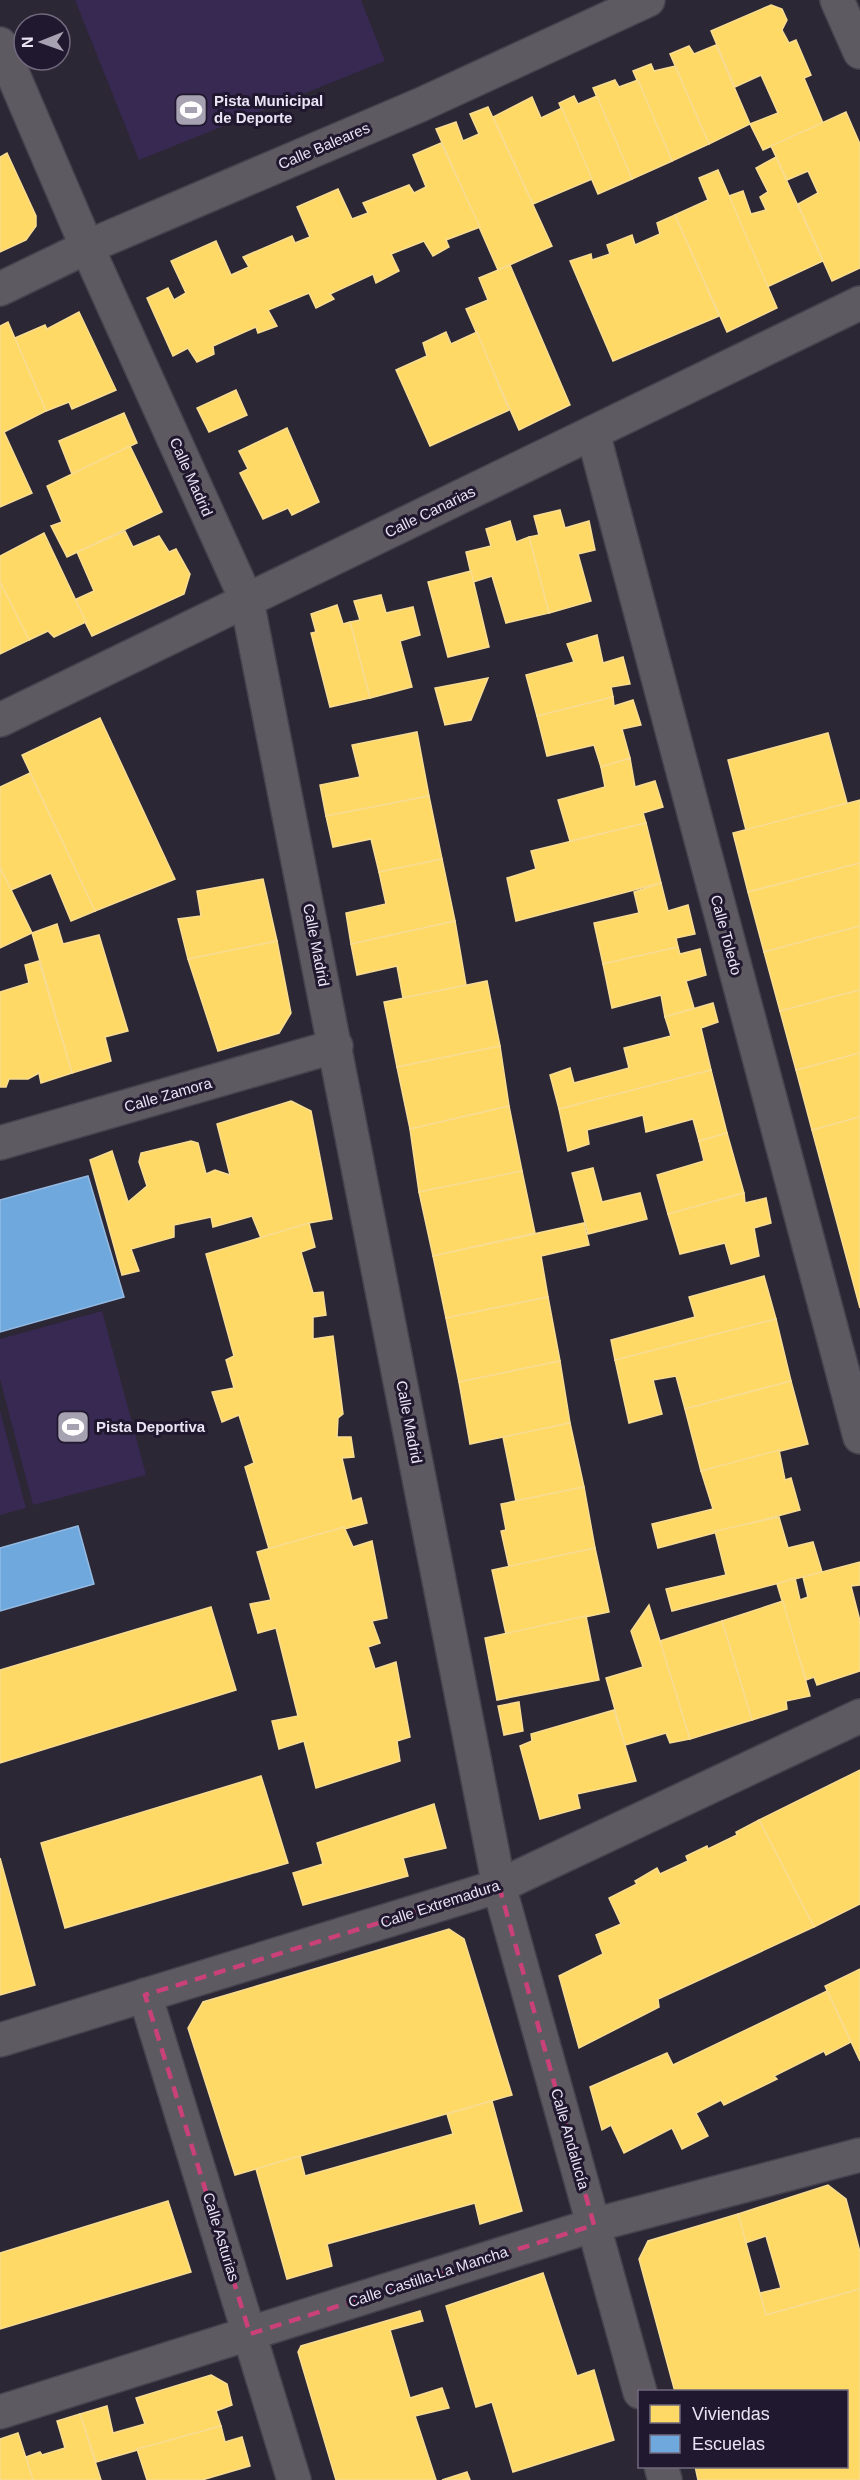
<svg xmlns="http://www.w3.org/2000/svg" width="860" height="2480" font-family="Helvetica,sans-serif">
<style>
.green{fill:#382952}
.homes{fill:#ffd966;stroke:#f8dc91;stroke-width:1.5}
.schools{fill:#6fa8dc;stroke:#94bae3;stroke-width:1.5}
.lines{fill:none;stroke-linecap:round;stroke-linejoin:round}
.street-casing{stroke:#46424e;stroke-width:36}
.street{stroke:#5d5b61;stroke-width:33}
.marked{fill:none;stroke:#ca417a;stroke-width:4.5;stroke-dasharray:12 8;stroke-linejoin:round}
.labels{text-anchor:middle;stroke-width:6;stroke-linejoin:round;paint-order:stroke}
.poi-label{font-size:15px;font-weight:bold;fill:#e9e4f4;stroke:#20182f;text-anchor:start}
.street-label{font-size:15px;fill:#e9e4f4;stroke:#20182f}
</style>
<rect width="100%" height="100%" fill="#2b2734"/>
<g class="green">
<path d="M 75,0 L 361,0 L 385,61 L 139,160 Z"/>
<path d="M 102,1311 L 146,1475 L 33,1505 L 0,1379 L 0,1339 Z"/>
<path d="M 0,1411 L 26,1508 L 0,1515 Z"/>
</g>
<g class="homes">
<path d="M 771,5 L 782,9 L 787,20 L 782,30 L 789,43 L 796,40 L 811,75 L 804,78 L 823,123 L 763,150 L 750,124 L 778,113 L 761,75 L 735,87 L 711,31 Z"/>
<path d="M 716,45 L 750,124 L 709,144 L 670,54 L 689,46 L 694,54 Z"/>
<path d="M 651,64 L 654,71 L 675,66 L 709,144 L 672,161 L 633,71 Z"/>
<path d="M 615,80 L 619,87 L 638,80 L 672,161 L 632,179 L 593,88 Z"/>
<path d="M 574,96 L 578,104 L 597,96 L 632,179 L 598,194 L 559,103 Z"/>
<path d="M 532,97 L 541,118 L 562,108 L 592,179 L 533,204 L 493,117 Z"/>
<path d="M 488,107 L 552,246 L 498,270 L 436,129 L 456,122 L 463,141 L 479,134 L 470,114 Z"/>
<path d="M 846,112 L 860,144 L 860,268 L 832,281 L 798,204 L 818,193 L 808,171 L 787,180 L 771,146 Z"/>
<path d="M 441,143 L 480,227 L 446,240 L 449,247 L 433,256 L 424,241 L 391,254 L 399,271 L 376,283 L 373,274 L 330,294 L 334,299 L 316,308 L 309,293 L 268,310 L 277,326 L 258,333 L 256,327 L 213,346 L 214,354 L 197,362 L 188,348 L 173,356 L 147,298 L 168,288 L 174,300 L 186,293 L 171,261 L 216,241 L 231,275 L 249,267 L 243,257 L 292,236 L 295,243 L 310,237 L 297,207 L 338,189 L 352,219 L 368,213 L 363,203 L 409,185 L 414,193 L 426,187 L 413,155 Z"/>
<path d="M 7,153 L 36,216 L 36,226 L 26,240 L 0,252 L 0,157 Z"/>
<path d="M 776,157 L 823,261 L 767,287 L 729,196 L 743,191 L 751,214 L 766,210 L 760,197 L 768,192 L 756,168 Z"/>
<path d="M 718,170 L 777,308 L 727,332 L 675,215 L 708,200 L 699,178 Z"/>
<path d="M 675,215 L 719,316 L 613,361 L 570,261 L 591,254 L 592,260 L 610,254 L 607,245 L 632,235 L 635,245 L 660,234 L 657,223 Z"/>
<path d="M 510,265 L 570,405 L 519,430 L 466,309 L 488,300 L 479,278 Z"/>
<path d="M 79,312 L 116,390 L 72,409 L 69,402 L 46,411 L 15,338 L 45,325 L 47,329 Z"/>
<path d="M 8,322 L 46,411 L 4,432 L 32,493 L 0,507 L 0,326 Z"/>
<path d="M 446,332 L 451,344 L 477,332 L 509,410 L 430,446 L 396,370 L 427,356 L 423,343 Z"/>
<path d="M 236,390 L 247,415 L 209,432 L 197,408 Z"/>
<path d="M 124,413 L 137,443 L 72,474 L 59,441 Z"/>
<path d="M 287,428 L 319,502 L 292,515 L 288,508 L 263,519 L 240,473 L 248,469 L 239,451 Z"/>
<path d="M 130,446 L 162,512 L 67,557 L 51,526 L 62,522 L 47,486 Z"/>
<path d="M 560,510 L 565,528 L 589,521 L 595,550 L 578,554 L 591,601 L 549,613 L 529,537 L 539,535 L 534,516 Z"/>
<path d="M 510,521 L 516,542 L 529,537 L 549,613 L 506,623 L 492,576 L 473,582 L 466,552 L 491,546 L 486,529 Z"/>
<path d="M 125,531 L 133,547 L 159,536 L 169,552 L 176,549 L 190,574 L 184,594 L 92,636 L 74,600 L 94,591 L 77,552 Z"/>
<path d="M 44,533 L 86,622 L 54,637 L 48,631 L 29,640 L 0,582 L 0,556 Z"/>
<path d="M 471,571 L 489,647 L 448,657 L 428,582 Z"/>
<path d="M 0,582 L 29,640 L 0,654 Z"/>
<path d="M 381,595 L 386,613 L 413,607 L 420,635 L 400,641 L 412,687 L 370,698 L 350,622 L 360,620 L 354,601 Z"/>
<path d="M 337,605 L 343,624 L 350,622 L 370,698 L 330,707 L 311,633 L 316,632 L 311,614 Z"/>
<path d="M 597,635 L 603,663 L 623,657 L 630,684 L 611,687 L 613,697 L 537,716 L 526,675 L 574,662 L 567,644 Z"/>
<path d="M 488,678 L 471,720 L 445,725 L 435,688 Z"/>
<path d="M 613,697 L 614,706 L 633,700 L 641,725 L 622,729 L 630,758 L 601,767 L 594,745 L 547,756 L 537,716 Z"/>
<path d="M 100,718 L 175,879 L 95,911 L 22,755 Z"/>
<path d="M 417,732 L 429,796 L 326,816 L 320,785 L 360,777 L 352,745 Z"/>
<path d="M 828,733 L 847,803 L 746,830 L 728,760 Z"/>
<path d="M 630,758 L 635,787 L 655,781 L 663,807 L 643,813 L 646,823 L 570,841 L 558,800 L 605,787 L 601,767 Z"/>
<path d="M 30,773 L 95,911 L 71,921 L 51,873 L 11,890 L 0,867 L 0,787 Z"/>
<path d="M 429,796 L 442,859 L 379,872 L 371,839 L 333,847 L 326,816 Z"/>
<path d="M 860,800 L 860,863 L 748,892 L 733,833 Z"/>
<path d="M 646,823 L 661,883 L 516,921 L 507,878 L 536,869 L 531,851 Z"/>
<path d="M 442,859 L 455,921 L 351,944 L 346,913 L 386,904 L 379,872 Z"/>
<path d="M 860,863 L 860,926 L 764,952 L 748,892 Z"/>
<path d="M 0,867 L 32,933 L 0,948 Z"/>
<path d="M 263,879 L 277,941 L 188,959 L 178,919 L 201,916 L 197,891 Z"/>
<path d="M 661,883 L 668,911 L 688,905 L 695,934 L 676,938 L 678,947 L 603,964 L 594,923 L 639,913 L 634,892 Z"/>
<path d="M 455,921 L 466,985 L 403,998 L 397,966 L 357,975 L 351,944 Z"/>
<path d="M 57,924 L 63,944 L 99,935 L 128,1031 L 105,1037 L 111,1061 L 72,1073 L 32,933 Z"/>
<path d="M 860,926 L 860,990 L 780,1011 L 764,952 Z"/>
<path d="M 277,941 L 291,1013 L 279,1033 L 218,1051 L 188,959 Z"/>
<path d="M 678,947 L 680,954 L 700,949 L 706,975 L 686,981 L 694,1008 L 665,1017 L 661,995 L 612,1008 L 603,964 Z"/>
<path d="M 39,961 L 72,1073 L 41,1083 L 39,1073 L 28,1079 L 9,1079 L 6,1087 L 0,1087 L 0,992 L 29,983 L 25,965 Z"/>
<path d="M 487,981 L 500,1046 L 397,1067 L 384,1002 Z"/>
<path d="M 860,990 L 860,1053 L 796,1070 L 780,1011 Z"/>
<path d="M 713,1003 L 718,1022 L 701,1028 L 711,1070 L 559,1109 L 550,1075 L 570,1068 L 574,1083 L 629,1068 L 624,1048 L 671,1036 L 665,1017 Z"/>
<path d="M 500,1046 L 509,1106 L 410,1129 L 397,1067 Z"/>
<path d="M 860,1053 L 860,1117 L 812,1130 L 796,1070 Z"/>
<path d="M 711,1070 L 727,1133 L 699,1141 L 693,1119 L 646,1132 L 643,1115 L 587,1130 L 589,1144 L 568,1151 L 559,1109 Z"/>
<path d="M 291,1101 L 311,1111 L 332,1219 L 309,1223 L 261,1238 L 252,1216 L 213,1227 L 211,1217 L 174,1225 L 174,1237 L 131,1249 L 139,1271 L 122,1275 L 90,1160 L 112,1151 L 128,1202 L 147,1186 L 139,1162 L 141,1153 L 191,1141 L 198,1143 L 206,1174 L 215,1170 L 230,1175 L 217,1124 Z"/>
<path d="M 509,1106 L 522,1171 L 419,1192 L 410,1129 Z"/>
<path d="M 860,1117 L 860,1308 L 812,1130 Z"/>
<path d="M 727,1133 L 744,1193 L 668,1214 L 657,1175 L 704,1161 L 699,1141 Z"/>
<path d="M 593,1168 L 602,1202 L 640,1193 L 647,1219 L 588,1234 L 572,1173 Z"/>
<path d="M 522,1171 L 535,1233 L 433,1256 L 419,1192 Z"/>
<path d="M 744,1193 L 745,1203 L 766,1198 L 771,1223 L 754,1228 L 759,1256 L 731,1264 L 725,1243 L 680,1254 L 668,1214 Z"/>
<path d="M 309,1223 L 315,1247 L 301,1252 L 313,1293 L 323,1292 L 326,1315 L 313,1317 L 313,1339 L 333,1336 L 343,1414 L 338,1418 L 337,1437 L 351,1437 L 354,1457 L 342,1458 L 352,1501 L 361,1498 L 367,1523 L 269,1549 L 245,1467 L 254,1463 L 239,1415 L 222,1422 L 212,1392 L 234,1388 L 226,1360 L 234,1356 L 206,1254 Z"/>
<path d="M 584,1223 L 589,1245 L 541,1256 L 548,1297 L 446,1318 L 433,1256 Z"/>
<path d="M 764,1276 L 776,1319 L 615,1360 L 611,1340 L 695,1317 L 689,1297 Z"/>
<path d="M 548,1297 L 560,1361 L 459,1382 L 446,1318 Z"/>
<path d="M 776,1319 L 791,1381 L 685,1409 L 676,1376 L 653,1380 L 662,1414 L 629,1423 L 615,1360 Z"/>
<path d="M 560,1361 L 570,1423 L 470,1444 L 459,1382 Z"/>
<path d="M 791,1381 L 808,1444 L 701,1471 L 685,1409 Z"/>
<path d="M 570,1423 L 584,1487 L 516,1501 L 503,1437 Z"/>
<path d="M 779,1450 L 785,1480 L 791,1478 L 800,1510 L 658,1548 L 652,1524 L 713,1509 L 701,1471 Z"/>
<path d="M 584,1487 L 595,1548 L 509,1567 L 501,1531 L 506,1530 L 501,1504 Z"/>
<path d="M 779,1517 L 788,1548 L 813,1542 L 822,1572 L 672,1611 L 666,1589 L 726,1575 L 715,1531 Z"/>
<path d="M 344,1527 L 353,1547 L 372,1541 L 387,1618 L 372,1621 L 380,1643 L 368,1647 L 375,1669 L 396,1662 L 410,1737 L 397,1741 L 400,1761 L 316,1788 L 304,1741 L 279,1749 L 272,1721 L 298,1716 L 276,1628 L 258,1633 L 250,1604 L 271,1600 L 257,1552 Z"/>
<path d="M 595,1548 L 609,1612 L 506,1634 L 492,1570 Z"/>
<path d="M 860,1562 L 860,1585 L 851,1586 L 860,1621 L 860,1671 L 817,1685 L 814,1677 L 806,1680 L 777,1584 L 795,1578 L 800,1600 L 808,1597 L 803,1577 Z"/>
<path d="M 783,1601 L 810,1696 L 786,1701 L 787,1709 L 752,1720 L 722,1621 Z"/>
<path d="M 649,1605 L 690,1739 L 670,1743 L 666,1733 L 625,1745 L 606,1678 L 643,1667 L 631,1631 Z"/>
<path d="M 211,1607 L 236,1690 L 0,1763 L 0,1670 Z"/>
<path d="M 586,1616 L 599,1680 L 497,1700 L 485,1638 Z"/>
<path d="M 722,1621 L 752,1720 L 690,1739 L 660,1641 Z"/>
<path d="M 519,1702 L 523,1731 L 504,1735 L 498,1706 Z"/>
<path d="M 614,1710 L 636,1781 L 577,1794 L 580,1808 L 540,1819 L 520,1746 L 532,1741 L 531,1734 Z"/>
<path d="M 860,1770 L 860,1904 L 814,1927 L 759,1820 Z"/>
<path d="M 261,1776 L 288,1863 L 65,1928 L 41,1843 Z"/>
<path d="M 434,1804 L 446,1848 L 403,1858 L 408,1876 L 303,1905 L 293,1873 L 323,1864 L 317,1843 Z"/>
<path d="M 759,1820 L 814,1927 L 658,1999 L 659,2007 L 579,2048 L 559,1976 L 603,1954 L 596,1935 L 621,1924 L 609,1898 L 637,1884 L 635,1881 L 657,1868 L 660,1874 L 688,1861 L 686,1856 L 707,1846 L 708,1849 L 737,1835 L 736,1832 Z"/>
<path d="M 0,1858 L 35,1985 L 0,1995 Z"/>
<path d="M 449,1929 L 464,1939 L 512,2095 L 235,2175 L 188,2028 L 203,2002 Z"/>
<path d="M 860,1969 L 860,2061 L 825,1986 Z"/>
<path d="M 827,1991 L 851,2042 L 826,2055 L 824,2051 L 774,2076 L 777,2079 L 724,2105 L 721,2100 L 696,2113 L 708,2136 L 682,2149 L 672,2128 L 624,2153 L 611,2125 L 602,2130 L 590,2087 L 667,2053 L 673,2065 Z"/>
<path d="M 492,2101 L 522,2211 L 480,2224 L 475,2203 L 327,2244 L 332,2266 L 287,2279 L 256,2169 L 300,2156 L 305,2176 L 453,2134 L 447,2114 Z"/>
<path d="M 828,2185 L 846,2199 L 860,2252 L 860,2289 L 766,2315 L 760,2293 L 781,2288 L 766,2236 L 745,2243 L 738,2214 Z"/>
<path d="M 168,2201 L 191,2272 L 0,2329 L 0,2253 Z"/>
<path d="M 738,2214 L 766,2315 L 860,2289 L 860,2480 L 698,2480 L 695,2466 L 846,2466 L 846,2392 L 675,2392 L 639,2259 L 648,2241 Z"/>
<path d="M 543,2273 L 577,2376 L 594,2370 L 614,2440 L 513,2472 L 492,2402 L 476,2407 L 446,2306 Z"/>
<path d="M 420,2311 L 423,2321 L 390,2330 L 410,2398 L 442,2388 L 449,2408 L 415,2416 L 436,2480 L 336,2480 L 298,2352 L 301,2346 Z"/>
<path d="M 211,2375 L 227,2384 L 232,2405 L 216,2411 L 221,2426 L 96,2462 L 80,2414 L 107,2406 L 113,2433 L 145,2424 L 136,2398 Z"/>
<path d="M 80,2414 L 101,2480 L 33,2480 L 26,2457 L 40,2452 L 42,2455 L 65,2448 L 57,2421 Z"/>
<path d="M 221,2426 L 225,2442 L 242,2437 L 250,2466 L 202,2480 L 147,2480 L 137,2449 Z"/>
<path d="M 18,2433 L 33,2480 L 0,2480 L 0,2439 Z"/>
<path d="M 467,2472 L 470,2480 L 442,2480 Z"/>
</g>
<g class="schools">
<path d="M 88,1176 L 124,1297 L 0,1332 L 0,1200 Z"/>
<path d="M 78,1526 L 94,1584 L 0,1611 L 0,1548 Z"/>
</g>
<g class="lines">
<defs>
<g id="street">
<path d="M 837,0 L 860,52"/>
<path d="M 0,44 L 87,247 L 247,601 L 499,1886 L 640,2392"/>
<path d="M 0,289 L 87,247 L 420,105 L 648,0"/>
<path d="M 593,433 L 860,1437"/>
<path d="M 0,720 L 860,303"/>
<path d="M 0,1143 L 336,1046"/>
<path d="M 145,1995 L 294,2480"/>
<path d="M 0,2040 L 499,1886 L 860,1716"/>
<path d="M 0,2412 L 594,2225 L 860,2155"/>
<path d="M 661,2466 L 665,2480"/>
</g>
</defs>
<use href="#street" class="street-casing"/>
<use href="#street" class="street"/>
</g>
<path class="marked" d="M 499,1886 L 594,2225 L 250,2334 L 145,1995 Z"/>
<defs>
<symbol id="stadium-square" viewBox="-11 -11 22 22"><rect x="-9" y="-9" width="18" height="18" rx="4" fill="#a6a2b1" stroke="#20182f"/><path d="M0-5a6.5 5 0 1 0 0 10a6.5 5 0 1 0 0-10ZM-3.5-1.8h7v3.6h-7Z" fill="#fff"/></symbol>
</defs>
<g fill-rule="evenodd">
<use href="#stadium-square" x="172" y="91" width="38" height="38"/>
<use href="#stadium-square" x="54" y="1408" width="38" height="38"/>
</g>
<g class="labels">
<g class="poi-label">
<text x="214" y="106">Pista Municipal<tspan x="214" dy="17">de Deporte</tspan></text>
<text x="96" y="1432">Pista Deportiva</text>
</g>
<g class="street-label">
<text transform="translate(324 146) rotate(-23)" y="5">Calle Baleares</text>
<text transform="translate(191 477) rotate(66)" y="5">Calle Madrid</text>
<text transform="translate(430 512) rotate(-26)" y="5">Calle Canarias</text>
<text transform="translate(726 935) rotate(75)" y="5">Calle Toledo</text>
<text transform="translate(316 945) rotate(79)" y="5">Calle Madrid</text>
<text transform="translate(168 1095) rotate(-16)" y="5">Calle Zamora</text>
<text transform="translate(409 1422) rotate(79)" y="5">Calle Madrid</text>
<text transform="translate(440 1904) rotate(-18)" y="5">Calle Extremadura</text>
<text transform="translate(570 2139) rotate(74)" y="5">Calle Andalucía</text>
<text transform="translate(221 2237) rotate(73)" y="5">Calle Asturias</text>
<text transform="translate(428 2277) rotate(-18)" y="5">Calle Castilla-La Mancha</text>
</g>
</g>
<rect x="638" y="2390" width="210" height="78" fill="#20182f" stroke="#706a7e" stroke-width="1.5"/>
<rect x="650" y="2405" width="30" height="18" fill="#ffd966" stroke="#706a7e" stroke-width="1.5"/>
<text x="692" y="2420" font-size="18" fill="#e9e4f4">Viviendas</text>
<rect x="650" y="2435" width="30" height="18" fill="#6fa8dc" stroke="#706a7e" stroke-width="1.5"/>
<text x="692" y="2450" font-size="18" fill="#e9e4f4">Escuelas</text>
<g transform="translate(42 42) rotate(269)"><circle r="28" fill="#20182f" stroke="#706a7e" stroke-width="1.5"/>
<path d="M0-4.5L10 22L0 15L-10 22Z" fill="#a6a2b1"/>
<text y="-9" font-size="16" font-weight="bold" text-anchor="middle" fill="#e9e4f4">N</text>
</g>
</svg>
